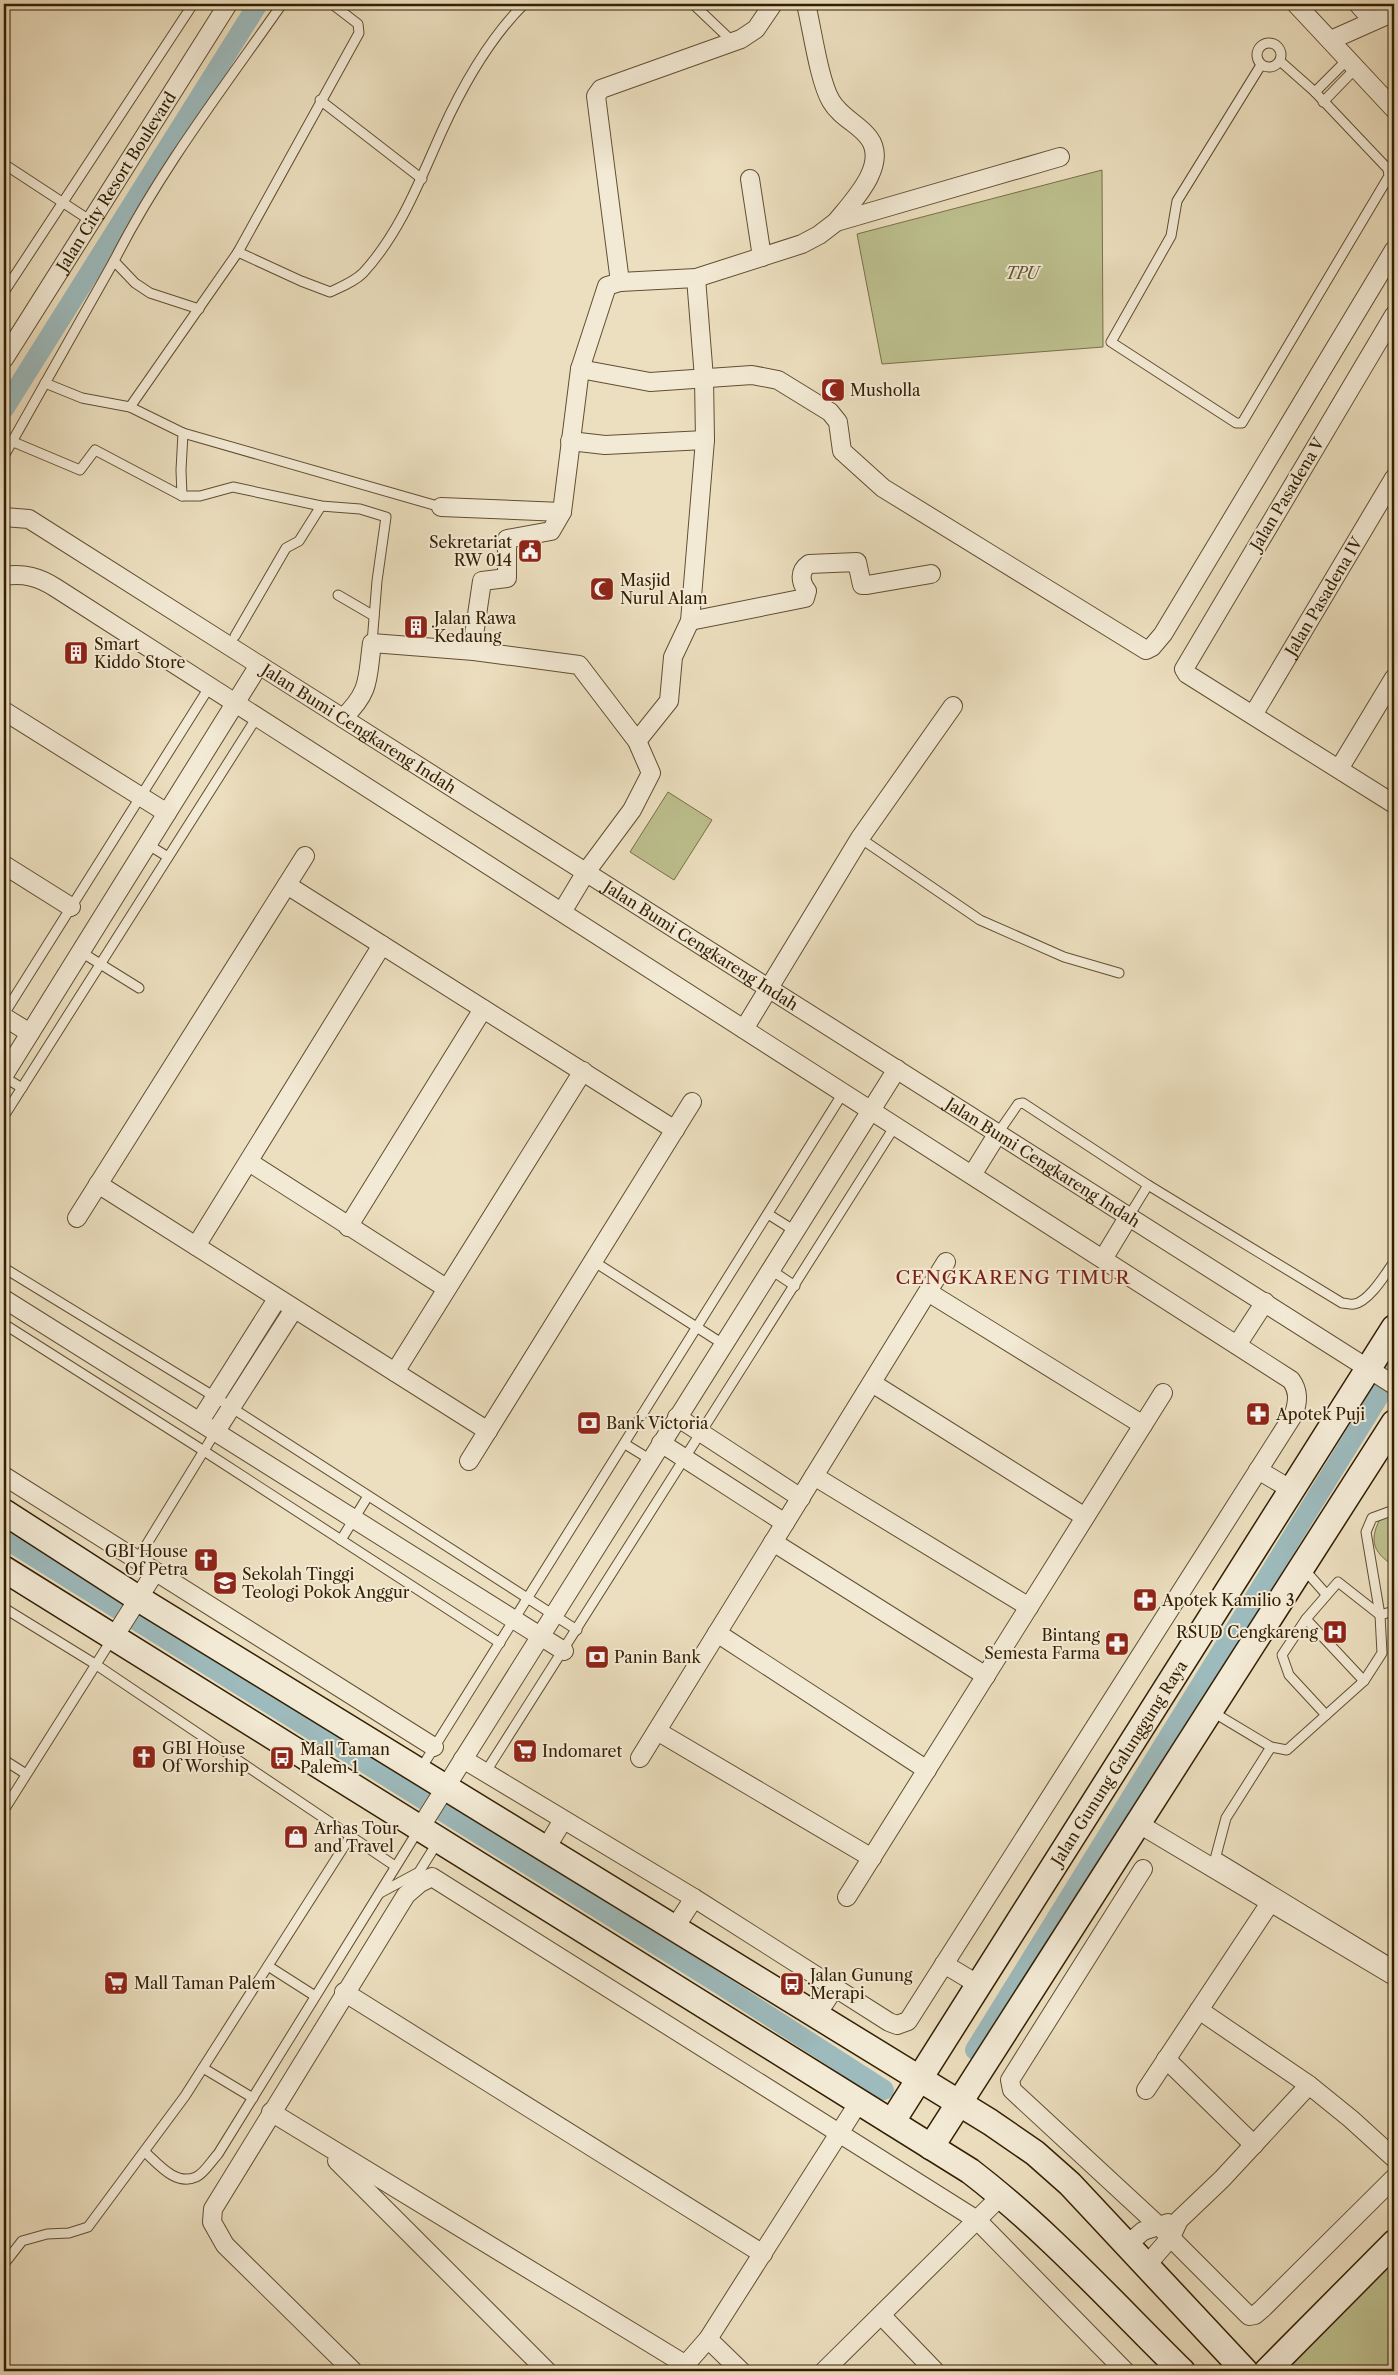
<svg xmlns="http://www.w3.org/2000/svg" width="1398" height="2375" font-family="'Libre Caslon Text',serif">
<style>
.green{fill:#bdc08e;stroke:#787048}
.lines{fill:none;stroke-linecap:round;stroke-linejoin:round}
.canal{stroke:#9dbabc;stroke-width:20}
.lane-casing{stroke:#614f32;stroke-width:11}
.street-casing{stroke:#614f32;stroke-width:20}
.secondary-casing{stroke:#331f03;stroke-width:28}
.lane{stroke:#f3ead5;stroke-width:9}
.street{stroke:#f3ead5;stroke-width:18}
.secondary{stroke:#f3ead5;stroke-width:25}
.labels{text-anchor:middle;stroke-width:4;stroke-linejoin:round;paint-order:stroke}
.street-label{font-size:16px;fill:#331f03;stroke:#f3ead5}
.park-label{font-size:16px;font-style:italic;fill:#5c4f2d;stroke:#f3ead5}
.poi-label{font-size:16px;fill:#331f03;stroke:#f3ead5;text-anchor:start}
.quarter-label{font-size:19px;letter-spacing:1px;fill:#7a1f14;stroke:#f3ead5}
</style>
<rect width="100%" height="100%" fill="#ecdfbf"/>
<filter id="stains"><feTurbulence type="fractalNoise" baseFrequency=".004" numOctaves="4"/><feColorMatrix values="0 0 0 0 .2 0 0 0 0 .09 0 0 0 0 .02 0 0 0 .5 -.17"/></filter>
<radialGradient id="worn" r=".72"><stop offset=".6" stop-color="#630" stop-opacity="0"/><stop offset="1" stop-color="#630" stop-opacity=".3"/></radialGradient>
<g class="green">
<path d="M 1102,170 L 1103,347 L 882,364 L 857,234 Z"/>
<path d="M 668,792 L 712,820 L 674,880 L 630,852 Z"/>
<path d="M 1388,1513 L 1394,1515 L 1394,1566 C 1371,1551 1369,1539 1382,1515 Z"/>
<path d="M 1394,2261 L 1394,2371 L 1283,2371 Z"/>
</g>
<g class="lines">
<g class="canal">
<path d="M 4,409 L 258,4"/>
<path d="M 4,1538 L 721,1985 L 884,2090"/>
<path d="M 975,2050 L 1394,1372"/>
</g>
<defs>
<g id="lane">
<path d="M 693,4 L 733,42"/>
<circle cx="1269" cy="55" r="12"/>
<path d="M 1261,65 L 1177,201 L 1171,236 L 1111,342 L 1236,423 L 1242,423 L 1389,176 L 1388,169 L 1315,92 L 1280,61"/>
<path d="M 1315,92 L 1348,59"/>
<path d="M 320,100 L 422,179"/>
<path d="M 1323,102 L 1356,68"/>
<path d="M 4,164 L 91,221"/>
<path d="M 238,252 L 301,281 L 330,292 C 341,287 354,282 363,273 C 400,233 420,180 442,131 C 462,87 490,38 524,4"/>
<path d="M 4,292 L 193,4"/>
<path d="M 199,309 L 150,293 L 135,283 L 114,261 C 160,170 224,87 282,4"/>
<path d="M 45,383 L 82,398 L 130,407 L 183,433 L 181,470 L 182,496"/>
<path d="M 130,407 L 238,252 L 359,33 L 358,24 L 332,4"/>
<path d="M 183,433 L 441,507"/>
<path d="M 4,438 L 80,470 L 95,450 L 182,496 L 200,496 L 233,487 L 321,506 L 360,509 L 386,517 L 377,581 L 372,643"/>
<path d="M 4,456 L 114,261"/>
<path d="M 338,595 L 374,616"/>
<path d="M 235,636 L 286,548 L 299,541 L 321,506"/>
<path d="M 860,838 L 980,920 L 1064,957 L 1119,973"/>
<path d="M 147,844 L 168,857"/>
<path d="M 81,952 L 139,988"/>
<path d="M 4,1014 L 210,686"/>
<path d="M 4,1077 L 22,1088"/>
<path d="M 4,1116 L 257,717"/>
<path d="M 998,1133 L 1018,1104 L 1023,1103 L 1148,1185 L 1342,1303 C 1346,1303 1351,1305 1354,1304 C 1369,1302 1386,1273 1394,1262"/>
<path d="M 768,1214 L 795,1231"/>
<path d="M 1129,1216 L 1148,1185"/>
<path d="M 593,1261 L 723,1344"/>
<path d="M 4,1268 L 215,1397 L 577,1630"/>
<path d="M 771,1270 L 795,1286"/>
<path d="M 4,1324 L 204,1451 L 500,1643"/>
<path d="M 625,1444 L 651,1460"/>
<path d="M 341,1540 L 368,1496"/>
<path d="M 137,1560 L 216,1431"/>
<path d="M 1303,1568 L 1326,1594"/>
<path d="M 4,1608 L 95,1664 L 395,1866"/>
<path d="M 1380,1615 L 1394,1611"/>
<path d="M 1306,1619 L 1364,1681"/>
<path d="M 1211,1711 L 1271,1747 L 1287,1750 L 1364,1681 L 1382,1653 L 1380,1615 L 1366,1532 L 1372,1518 L 1394,1510"/>
<path d="M 1326,1715 L 1289,1675 L 1282,1655 L 1306,1619 L 1338,1582 L 1380,1615"/>
<path d="M 4,1760 L 26,1774"/>
<path d="M 420,1770 L 843,1093"/>
<path d="M 485,1773 L 895,1126"/>
<path d="M 4,1810 L 112,1639"/>
<path d="M 1217,1857 L 1394,1965"/>
<path d="M 1214,1863 L 1226,1818 L 1271,1747"/>
<path d="M 380,1893 L 419,1872 L 439,1840"/>
<path d="M 268,1966 L 315,1996"/>
<path d="M 203,2068 L 253,2098"/>
<path d="M 145,2152 C 159,2165 176,2186 196,2177 C 204,2174 212,2160 218,2154 L 419,1829"/>
<path d="M 4,2264 L 22,2241 L 47,2234 L 69,2233 L 88,2227 L 185,2096 L 350,1837"/>
</g>
<g id="street">
<path d="M 806,4 C 812,28 819,81 831,101 C 841,118 859,124 869,138 C 889,165 852,202 836,222"/>
<path d="M 1296,4 L 1394,109"/>
<path d="M 1358,4 L 1373,21"/>
<path d="M 1331,40 L 1394,12"/>
<path d="M 750,179 L 762,257"/>
<path d="M 620,282 L 596,96 L 601,89 L 741,39 L 756,29 L 773,4"/>
<path d="M 1394,315 L 1184,669 L 1187,674 L 1394,804"/>
<path id="s1" d="M 4,359 L 228,4"/>
<path d="M 580,369 L 650,382 L 752,375 L 778,380 L 830,412 L 838,422 L 842,451 L 883,488 L 1146,650 L 1152,647 L 1163,634 L 1394,250"/>
<path d="M 570,441 L 605,445 L 705,440"/>
<path d="M 441,507 L 562,512"/>
<path id="s2" d="M 4,517 L 29,519 L 1394,1385"/>
<path d="M 4,576 C 24,573 39,577 56,588 L 1291,1380 C 1299,1391 1298,1401 1294,1414 L 908,2021 L 897,2025 L 889,2022 L 694,1898 L 463,1759"/>
<path d="M 690,621 L 805,598 L 807,591 C 800,582 799,571 809,564 L 857,562 L 862,585 L 867,585 L 931,574"/>
<path d="M 4,711 L 167,813"/>
<path id="s3" d="M 1253,715 L 1394,478"/>
<path d="M 343,718 C 371,691 367,679 372,643 L 474,651"/>
<path d="M 637,741 L 669,701 L 673,657 L 690,621 L 705,440 L 704,378 L 696,278"/>
<path d="M 1339,769 L 1394,678"/>
<path d="M 4,865 L 71,907"/>
<path d="M 287,885 L 675,1130"/>
<path d="M 562,912 L 586,872 L 632,810 L 651,773 L 637,741 L 579,665 L 474,651 L 473,642 L 482,581 L 507,578 L 507,539 L 551,531 L 562,512 L 580,369 L 607,286 L 620,282 L 696,278 L 802,244 L 819,235 L 836,222 L 1060,157"/>
<path d="M 4,1017 L 30,1033"/>
<path d="M 744,1029 L 860,838 L 953,706"/>
<path d="M 4,1075 L 259,665"/>
<path d="M 249,1162 L 446,1288"/>
<path d="M 972,1175 L 998,1133"/>
<path d="M 98,1184 L 488,1431"/>
<path d="M 77,1218 L 305,856"/>
<path d="M 348,1227 L 483,1009"/>
<path d="M 196,1246 L 382,945"/>
<path d="M 1103,1259 L 1129,1216"/>
<path d="M 928,1292 L 1143,1425"/>
<path d="M 4,1299 L 564,1651"/>
<path d="M 1237,1345 L 1265,1302"/>
<path d="M 395,1372 L 583,1071"/>
<path d="M 872,1383 L 1085,1517"/>
<path d="M 677,1417 L 801,1498"/>
<path d="M 200,1421 L 277,1299"/>
<path d="M 216,1431 L 294,1309"/>
<path d="M 661,1443 L 785,1523"/>
<path d="M 469,1461 L 692,1102"/>
<path d="M 1258,1470 L 1292,1490"/>
<path d="M 4,1476 L 434,1747"/>
<path d="M 814,1476 L 1029,1607"/>
<path d="M 773,1542 L 986,1676"/>
<path d="M 717,1633 L 927,1770"/>
<path d="M 114,1637 L 155,1572"/>
<path d="M 657,1731 L 872,1858"/>
<path d="M 640,1758 L 946,1262"/>
<path d="M 1139,1824 L 1394,1976"/>
<path d="M 420,1828 L 897,1069"/>
<path d="M 545,1850 L 563,1820"/>
<path d="M 1143,1869 L 1010,2080 L 1012,2090 L 1159,2226 L 1249,2316 L 1255,2315 L 1262,2309 L 1394,2178"/>
<path d="M 847,1897 L 1163,1393"/>
<path d="M 674,1929 L 694,1898"/>
<path d="M 944,1964 L 979,1985"/>
<path d="M 344,1992 L 763,2254"/>
<path d="M 1199,2010 L 1309,2085 L 1351,2119 L 1394,2158"/>
<path d="M 816,2016 L 835,1987"/>
<path d="M 1166,2059 L 1254,2145"/>
<path d="M 1146,2090 L 1270,1903"/>
<path d="M 271,2112 L 686,2365"/>
<path d="M 337,2161 L 547,2371"/>
<path d="M 1127,2245 L 1143,2231 L 1168,2223"/>
<path d="M 1146,2266 L 1171,2237 L 1179,2220 L 1222,2179 L 1309,2085"/>
<path d="M 881,2315 L 935,2371"/>
<path d="M 708,2339 L 741,2371"/>
<path d="M 353,2371 L 225,2245 L 212,2222 L 213,2209 L 406,1895 L 420,1883 L 432,1877 L 977,2220 L 1125,2371"/>
<path d="M 680,2371 L 708,2339 L 859,2102"/>
<path d="M 824,2371 L 1002,2195"/>
</g>
<g id="secondary">
<path d="M 4,1512 L 139,1599 L 990,2122 L 1035,2153 L 1070,2184 L 1245,2371"/>
<path d="M 4,1569 L 970,2171 C 1047,2230 1113,2303 1182,2371"/>
<path id="s4" d="M 892,2122 L 1394,1328"/>
<path d="M 931,2147 L 1394,1423"/>
<path d="M 1267,2371 L 1394,2243"/>
</g>
</defs>
<use href="#lane" class="lane-casing"/>
<use href="#street" class="street-casing"/>
<use href="#secondary" class="secondary-casing"/>
<use href="#lane" class="lane"/>
<use href="#street" class="street"/>
<use href="#secondary" class="secondary"/>
</g>
<defs>
<symbol id="mosque-square" viewBox="-11 -11 22 22"><rect x="-9" y="-9" width="18" height="18" rx="4" fill="#8f2418" stroke="#f3ead5"/><path d="M3.5-4.9A6 6 0 1 0 3.5 4.9A5 5 0 1 1 3.5-4.9Z" fill="#fff"/></symbol>
<symbol id="civic-square" viewBox="-11 -11 22 22"><rect x="-9" y="-9" width="18" height="18" rx="4" fill="#8f2418" stroke="#f3ead5"/><path d="M-.6-6.5H3V-4.5H.6V-3L4-1V1h2V6H-6V1h2V-1L-.6-3ZM-1.2 2.5V6h2.4V2.5Z" fill="#fff"/></symbol>
<symbol id="building-square" viewBox="-11 -11 22 22"><rect x="-9" y="-9" width="18" height="18" rx="4" fill="#8f2418" stroke="#f3ead5"/><path d="M-4-6H4V6H1V3H-1V6H-4ZM-2.5-4.3h1.7v1.8h-1.7ZM.8-4.3h1.7v1.8H.8ZM-2.5-1h1.7V.8h-1.7ZM.8-1h1.7V.8H.8Z" fill="#fff"/></symbol>
<symbol id="pharmacy-square" viewBox="-11 -11 22 22"><rect x="-9" y="-9" width="18" height="18" rx="4" fill="#8f2418" stroke="#f3ead5"/><path d="M-2-6h4v4h4v4h-4v4h-4v-4h-4v-4h4Z" fill="#fff"/></symbol>
<symbol id="bank-square" viewBox="-11 -11 22 22"><rect x="-9" y="-9" width="18" height="18" rx="4" fill="#8f2418" stroke="#f3ead5"/><path d="M-6-4H6V4H-6ZM0-2.3a2.3 2.3 0 1 0 0 4.6a2.3 2.3 0 1 0 0-4.6Z" fill="#fff"/></symbol>
<symbol id="church-square" viewBox="-11 -11 22 22"><rect x="-9" y="-9" width="18" height="18" rx="4" fill="#8f2418" stroke="#f3ead5"/><path d="M-1.2-6h2.4v3.5h3.3v2.4h-3.3V6h-2.4V-.1h-3.3v-2.4h3.3Z" fill="#fff"/></symbol>
<symbol id="university-square" viewBox="-11 -11 22 22"><rect x="-9" y="-9" width="18" height="18" rx="4" fill="#8f2418" stroke="#f3ead5"/><path d="M0-5L7-2L0 1L-7-2ZM-4 1L0 2.5L4 1V4Q0 6-4 4Z" fill="#fff"/></symbol>
<symbol id="hospital-square" viewBox="-11 -11 22 22"><rect x="-9" y="-9" width="18" height="18" rx="4" fill="#8f2418" stroke="#f3ead5"/><path d="M-5-5h3v3.5h4V-5h3V5h-3V1.5h-4V5h-3Z" fill="#fff"/></symbol>
<symbol id="supermarket-square" viewBox="-11 -11 22 22"><rect x="-9" y="-9" width="18" height="18" rx="4" fill="#8f2418" stroke="#f3ead5"/><path d="M-6-5.5h2.5l.6 2H6L4.5 2H-2.5L-4.4-4H-6ZM-1.5 3.2a1.3 1.3 0 1 0 .1 0ZM3 3.2a1.3 1.3 0 1 0 .1 0Z" fill="#fff"/></symbol>
<symbol id="bus-square" viewBox="-11 -11 22 22"><rect x="-9" y="-9" width="18" height="18" rx="4" fill="#8f2418" stroke="#f3ead5"/><path d="M-5-6H5V4H4V6H2V4H-2V6H-4V4H-5ZM-3.5-4V0h7V-4ZM-3.5 1.2v1.5H-2V1.2ZM2 1.2v1.5H3.5V1.2Z" fill="#fff"/></symbol>
<symbol id="shop-square" viewBox="-11 -11 22 22"><rect x="-9" y="-9" width="18" height="18" rx="4" fill="#8f2418" stroke="#f3ead5"/><path d="M-5-2.5h2.3a2.7 3.5 0 0 1 5.4 0H5L5.5 6h-11ZM-1.5-2.5h3a1.5 2.3 0 0 0-3 0Z" fill="#fff"/></symbol>
</defs>
<g fill-rule="evenodd">
<use href="#mosque-square" x="819" y="376" width="28" height="28"/>
<use href="#civic-square" x="516" y="537" width="28" height="28"/>
<use href="#mosque-square" x="588" y="575" width="28" height="28"/>
<use href="#building-square" x="402" y="613" width="28" height="28"/>
<use href="#building-square" x="62" y="639" width="28" height="28"/>
<use href="#pharmacy-square" x="1244" y="1400" width="28" height="28"/>
<use href="#bank-square" x="575" y="1409" width="28" height="28"/>
<use href="#church-square" x="192" y="1546" width="28" height="28"/>
<use href="#university-square" x="211" y="1569" width="28" height="28"/>
<use href="#pharmacy-square" x="1131" y="1586" width="28" height="28"/>
<use href="#hospital-square" x="1321" y="1618" width="28" height="28"/>
<use href="#pharmacy-square" x="1103" y="1630" width="28" height="28"/>
<use href="#bank-square" x="583" y="1643" width="28" height="28"/>
<use href="#supermarket-square" x="511" y="1737" width="28" height="28"/>
<use href="#church-square" x="130" y="1743" width="28" height="28"/>
<use href="#bus-square" x="268" y="1744" width="28" height="28"/>
<use href="#shop-square" x="282" y="1823" width="28" height="28"/>
<use href="#supermarket-square" x="102" y="1969" width="28" height="28"/>
<use href="#bus-square" x="778" y="1970" width="28" height="28"/>
</g>
<g class="labels">
<g class="street-label">
<text dy="6" stroke="none"><textPath href="#s1" startOffset="210">Jalan City Resort Boulevard</textPath></text>
<text transform="translate(1287 494) rotate(-59)" y="6">Jalan Pasadena V</text>
<text dy="6" stroke="none"><textPath href="#s3" startOffset="138">Jalan Pasadena IV</textPath></text>
<text dy="6" stroke="none"><textPath href="#s2" startOffset="416">Jalan Bumi Cengkareng Indah</textPath></text>
<text dy="6" stroke="none"><textPath href="#s2" startOffset="821">Jalan Bumi Cengkareng Indah</textPath></text>
<text dy="6" stroke="none"><textPath href="#s2" startOffset="1226">Jalan Bumi Cengkareng Indah</textPath></text>
<text dy="6" stroke="none"><textPath href="#s4" startOffset="425">Jalan Gunung Galunggung Raya</textPath></text>
</g>
<g class="park-label">
<text x="1022" y="279">TPU</text>
</g>
<g class="poi-label">
<text x="850" y="396">Musholla</text>
<text x="512" y="548" text-anchor="end">Sekretariat<tspan x="512" dy="18">RW 014</tspan></text>
<text x="620" y="586">Masjid<tspan x="620" dy="18">Nurul Alam</tspan></text>
<text x="434" y="624">Jalan Rawa<tspan x="434" dy="18">Kedaung</tspan></text>
<text x="94" y="650">Smart<tspan x="94" dy="18">Kiddo Store</tspan></text>
<text x="1276" y="1420">Apotek Puji</text>
<text x="606" y="1429">Bank Victoria</text>
<text x="188" y="1557" text-anchor="end">GBI House<tspan x="188" dy="18">Of Petra</tspan></text>
<text x="242" y="1580">Sekolah Tinggi<tspan x="242" dy="18">Teologi Pokok Anggur</tspan></text>
<text x="1162" y="1606">Apotek Kamilio 3</text>
<text x="1318" y="1638" text-anchor="end">RSUD Cengkareng</text>
<text x="1100" y="1641" text-anchor="end">Bintang<tspan x="1100" dy="18">Semesta Farma</tspan></text>
<text x="614" y="1663">Panin Bank</text>
<text x="162" y="1754">GBI House<tspan x="162" dy="18">Of Worship</tspan></text>
<text x="300" y="1755">Mall Taman<tspan x="300" dy="18">Palem 1</tspan></text>
<text x="542" y="1757">Indomaret</text>
<text x="314" y="1834">Arhas Tour<tspan x="314" dy="18">and Travel</tspan></text>
<text x="810" y="1981">Jalan Gunung<tspan x="810" dy="18">Merapi</tspan></text>
<text x="134" y="1989">Mall Taman Palem</text>
</g>
<g class="quarter-label">
<text x="1013" y="1284">CENGKARENG TIMUR</text>
</g>
</g>
<rect width="1398" height="2375" fill="none" stroke="#ecdfbf" stroke-width="20"/>
<rect x="5" y="5" width="1388" height="2365" fill="none" stroke="#331f03" stroke-width="2.5"/>
<rect x="10" y="10" width="1378" height="2355" fill="none" stroke="#331f03"/>
<rect width="100%" height="100%" filter="url(#stains)"/>
<rect width="100%" height="100%" fill="url(#worn)"/>
</svg>
